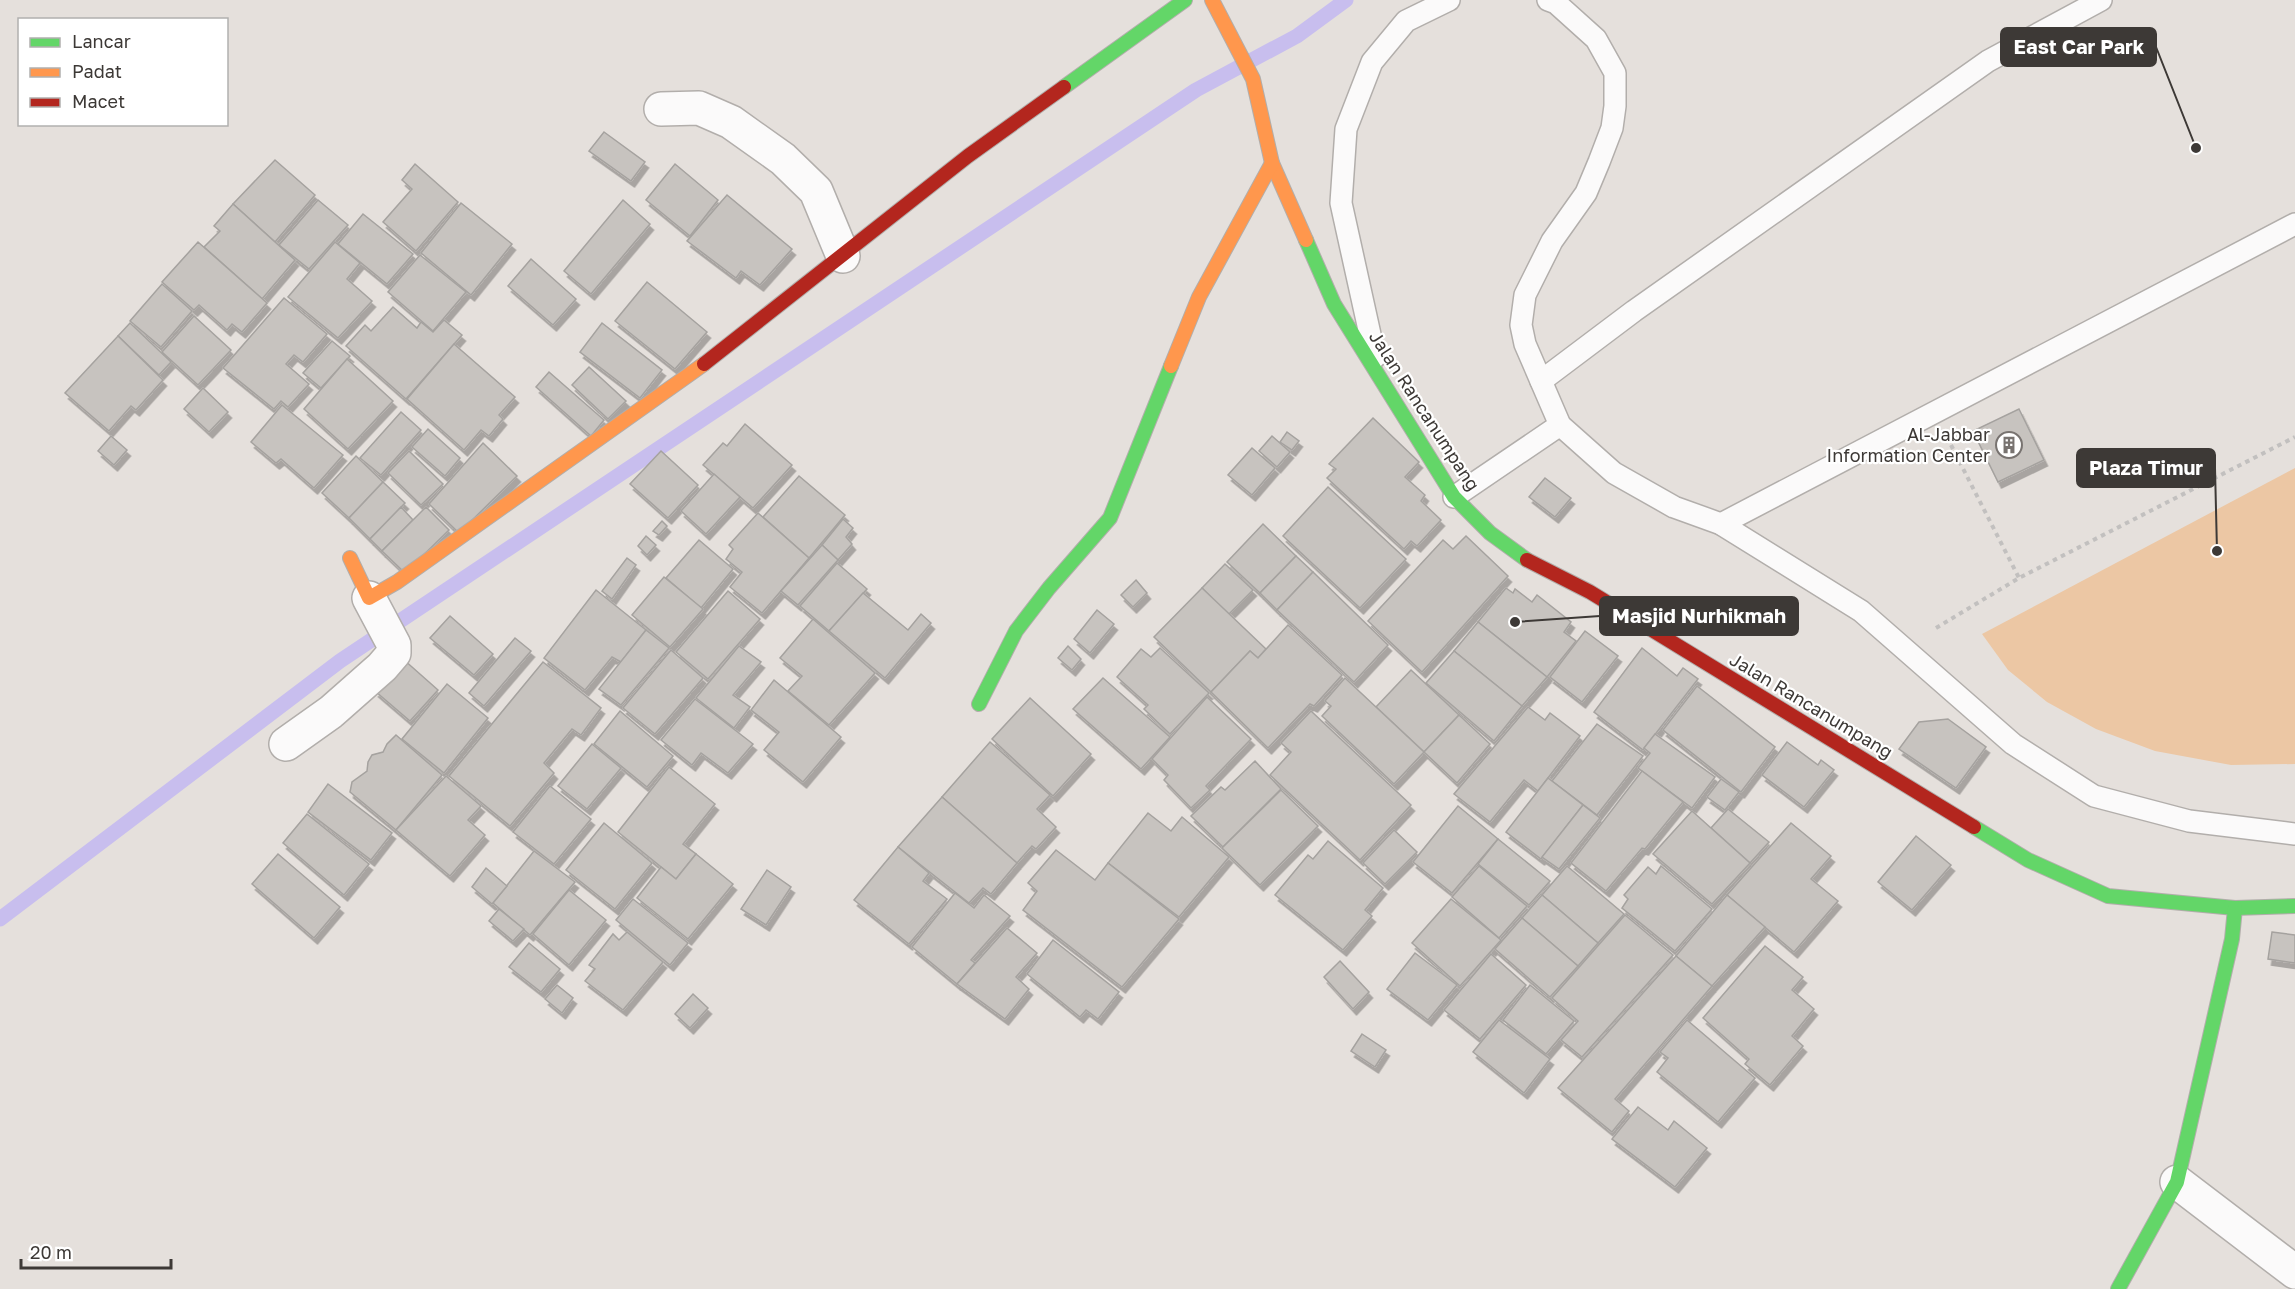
<svg xmlns="http://www.w3.org/2000/svg" width="2295" height="1289" font-family="'Golos Text',sans-serif">
<style>
.green{fill:#ecc7a4}
.lines{fill:none;stroke-linecap:round;stroke-linejoin:round}
.stream{stroke:#c8beee;stroke-width:15}
.building{fill:#c7c3bf;stroke:#a5a29f;stroke-width:1.5;filter:url(#shadow)}
.lane-casing{stroke:#b2aeab;stroke-width:24}
.street-casing{stroke:#b2aeab;stroke-width:36}
.fast-casing{stroke:#b2aeab;stroke-width:16}
.slow-casing{stroke:#b2aeab;stroke-width:16}
.jam-casing{stroke:#b2aeab;stroke-width:16}
.path{stroke:#c2c0bf;stroke-width:4;stroke-dasharray:4.5 4.5;stroke-linecap:butt}
.lane{stroke:#fbfafa;stroke-width:21}
.street{stroke:#fbfafa;stroke-width:33}
.fast{stroke:#63d668;stroke-width:14}
.slow{stroke:#ff974d;stroke-width:14}
.jam{stroke:#b3261e;stroke-width:14}
.labels{text-anchor:middle;stroke-width:4.5;stroke-linejoin:round;paint-order:stroke}
.street-label{font-size:18px;fill:#3d3936;stroke:#fff}
.poi-label{font-size:18px;fill:#3d3936;stroke:#fff;text-anchor:end}
.leader{fill:none;stroke:#3d3936;stroke-width:2}
.callout-dot{fill:#3d3936;stroke:#fff;stroke-width:2}
.callout{fill:#3d3936;stroke:#3d3936;stroke-width:2}
.callout-label{font-size:20px;text-anchor:middle;font-weight:bold;fill:#fff}
</style>
<defs>
<filter id="shadow"><feDropShadow dx="3.5" dy="6" stdDeviation="0" flood-color="#0004"/></filter>
</defs>
<rect width="100%" height="100%" fill="#e5e0dc"/>
<path class="green" d="M 2295,468 L 2295,764 L 2231,765 L 2155,751 L 2096,729 L 2047,702 L 2008,670 L 1982,634 Z"/>
<g class="lines">
<path class="stream" d="M 0,919 L 340,661 L 1196,90 L 1297,36 L 1346,0"/>
</g>
<g class="building">
<path d="M 604,132 L 645,162 L 631,181 L 589,151 Z"/>
<path d="M 275,160 L 315,195 L 275,242 L 233,204 Z"/>
<path d="M 415,164 L 458,202 L 416,251 L 383,222 L 412,189 L 402,180 Z"/>
<path d="M 675,164 L 718,200 L 690,236 L 646,200 Z"/>
<path d="M 727,195 L 792,249 L 760,285 L 741,271 L 736,278 L 687,241 Z"/>
<path d="M 318,200 L 348,225 L 309,269 L 279,245 Z"/>
<path d="M 623,200 L 650,224 L 591,294 L 564,271 Z"/>
<path d="M 461,203 L 512,244 L 471,295 L 421,253 Z"/>
<path d="M 233,204 L 295,260 L 262,299 L 204,247 L 220,231 L 214,226 Z"/>
<path d="M 363,214 L 413,254 L 387,284 L 338,244 Z"/>
<path d="M 198,242 L 267,303 L 242,332 L 232,324 L 227,330 L 199,305 L 194,310 L 162,282 Z"/>
<path d="M 335,242 L 360,263 L 347,279 L 372,301 L 338,338 L 288,297 Z"/>
<path d="M 420,255 L 466,292 L 433,331 L 388,292 Z"/>
<path d="M 531,259 L 576,299 L 553,325 L 508,286 Z"/>
<path d="M 647,282 L 707,332 L 675,369 L 615,321 Z"/>
<path d="M 162,284 L 192,311 L 161,347 L 130,321 Z"/>
<path d="M 284,298 L 327,334 L 303,362 L 294,355 L 286,364 L 309,384 L 288,407 L 281,401 L 274,409 L 223,368 Z"/>
<path d="M 393,307 L 417,328 L 421,322 L 433,332 L 444,320 L 462,335 L 406,399 L 346,346 L 365,325 L 371,331 Z"/>
<path d="M 194,316 L 231,350 L 198,385 L 162,352 Z"/>
<path d="M 130,323 L 171,362 L 159,375 L 118,336 Z"/>
<path d="M 602,323 L 662,370 L 640,398 L 580,352 Z"/>
<path d="M 118,336 L 163,380 L 136,410 L 131,406 L 109,431 L 65,393 Z"/>
<path d="M 332,341 L 350,356 L 321,388 L 303,373 Z"/>
<path d="M 454,344 L 515,397 L 499,415 L 503,419 L 489,436 L 481,430 L 464,450 L 407,399 Z"/>
<path d="M 347,359 L 393,401 L 348,449 L 304,409 Z"/>
<path d="M 589,367 L 626,401 L 608,419 L 572,385 Z"/>
<path d="M 549,372 L 604,420 L 591,436 L 536,387 Z"/>
<path d="M 203,388 L 228,412 L 209,432 L 184,409 Z"/>
<path d="M 282,405 L 343,455 L 314,488 L 281,459 L 276,463 L 251,442 Z"/>
<path d="M 2019,409 L 2044,460 L 1998,482 L 1973,431 Z"/>
<path d="M 401,412 L 421,430 L 381,475 L 360,458 Z"/>
<path d="M 1373,418 L 1419,462 L 1405,477 L 1425,495 L 1421,501 L 1441,520 L 1417,546 L 1411,541 L 1404,549 L 1327,478 L 1336,469 L 1329,464 Z"/>
<path d="M 745,424 L 792,465 L 753,508 L 703,465 L 723,443 L 727,446 Z"/>
<path d="M 428,429 L 460,458 L 445,476 L 412,447 Z"/>
<path d="M 1287,432 L 1299,441 L 1292,450 L 1280,442 Z"/>
<path d="M 111,436 L 127,450 L 114,465 L 98,451 Z"/>
<path d="M 1272,436 L 1290,452 L 1277,467 L 1259,451 Z"/>
<path d="M 483,443 L 517,476 L 459,533 L 429,504 Z"/>
<path d="M 1252,448 L 1275,468 L 1252,495 L 1228,475 Z"/>
<path d="M 409,451 L 443,484 L 421,505 L 388,473 Z"/>
<path d="M 661,451 L 698,485 L 668,518 L 630,484 Z"/>
<path d="M 356,456 L 383,482 L 349,518 L 322,493 Z"/>
<path d="M 714,474 L 740,497 L 706,534 L 681,511 Z"/>
<path d="M 799,476 L 845,515 L 809,558 L 763,517 Z"/>
<path d="M 1545,478 L 1571,498 L 1555,517 L 1529,497 Z"/>
<path d="M 383,482 L 405,503 L 370,539 L 349,518 Z"/>
<path d="M 1328,487 L 1406,559 L 1360,608 L 1283,536 Z"/>
<path d="M 401,507 L 413,520 L 382,551 L 370,539 Z"/>
<path d="M 426,507 L 449,530 L 405,573 L 382,551 Z"/>
<path d="M 758,513 L 809,558 L 762,613 L 730,587 L 742,572 L 726,559 L 733,549 L 729,545 Z"/>
<path d="M 843,519 L 853,528 L 846,537 L 852,544 L 838,560 L 822,545 Z"/>
<path d="M 662,521 L 667,526 L 659,535 L 653,531 Z"/>
<path d="M 1263,524 L 1296,556 L 1260,593 L 1227,562 Z"/>
<path d="M 646,536 L 656,545 L 647,555 L 638,546 Z"/>
<path d="M 1466,536 L 1508,576 L 1422,672 L 1368,621 L 1443,540 L 1453,549 Z"/>
<path d="M 699,540 L 733,569 L 701,608 L 666,578 Z"/>
<path d="M 822,545 L 838,560 L 798,605 L 781,591 Z"/>
<path d="M 1296,556 L 1313,572 L 1277,610 L 1260,593 Z"/>
<path d="M 627,558 L 636,565 L 612,599 L 602,591 Z"/>
<path d="M 837,563 L 867,589 L 829,631 L 800,606 Z"/>
<path d="M 1225,564 L 1253,590 L 1228,615 L 1202,588 Z"/>
<path d="M 1313,572 L 1388,645 L 1354,682 L 1277,610 Z"/>
<path d="M 664,577 L 703,609 L 670,647 L 632,615 Z"/>
<path d="M 1136,580 L 1147,593 L 1133,607 L 1121,595 Z"/>
<path d="M 1202,588 L 1266,649 L 1258,658 L 1250,651 L 1211,692 L 1154,637 Z"/>
<path d="M 1506,588 L 1513,593 L 1515,589 L 1532,602 L 1537,595 L 1571,622 L 1564,632 L 1576,641 L 1547,677 L 1478,622 Z"/>
<path d="M 596,590 L 646,630 L 621,662 L 612,657 L 585,690 L 544,658 Z"/>
<path d="M 728,591 L 760,619 L 708,679 L 676,652 Z"/>
<path d="M 863,593 L 908,630 L 921,614 L 931,623 L 885,678 L 829,631 Z"/>
<path d="M 1097,610 L 1114,624 L 1090,653 L 1074,639 Z"/>
<path d="M 450,616 L 493,654 L 474,675 L 430,638 Z"/>
<path d="M 813,619 L 875,673 L 829,725 L 788,691 L 802,676 L 780,658 Z"/>
<path d="M 1478,622 L 1547,677 L 1522,706 L 1454,651 Z"/>
<path d="M 1288,625 L 1342,675 L 1314,706 L 1310,704 L 1268,748 L 1211,692 L 1250,651 L 1258,658 Z"/>
<path d="M 646,630 L 669,648 L 621,705 L 599,689 Z"/>
<path d="M 1585,631 L 1618,656 L 1582,702 L 1550,677 Z"/>
<path d="M 515,638 L 531,651 L 484,706 L 469,693 Z"/>
<path d="M 739,646 L 761,662 L 733,695 L 750,707 L 734,728 L 696,698 Z"/>
<path d="M 1068,646 L 1081,659 L 1072,670 L 1058,658 Z"/>
<path d="M 1160,648 L 1209,693 L 1170,734 L 1144,709 L 1148,705 L 1117,677 L 1141,649 L 1151,657 Z"/>
<path d="M 1642,648 L 1677,676 L 1683,668 L 1698,679 L 1643,750 L 1594,712 Z"/>
<path d="M 671,650 L 703,678 L 655,734 L 623,708 Z"/>
<path d="M 1454,651 L 1522,706 L 1494,741 L 1426,683 Z"/>
<path d="M 403,659 L 438,690 L 410,721 L 375,691 Z"/>
<path d="M 543,662 L 601,708 L 581,735 L 572,729 L 544,763 L 554,773 L 510,826 L 449,776 Z"/>
<path d="M 1411,670 L 1459,715 L 1424,752 L 1376,707 Z"/>
<path d="M 1103,678 L 1170,737 L 1141,769 L 1073,709 Z"/>
<path d="M 1345,678 L 1424,752 L 1394,784 L 1322,716 L 1331,706 L 1325,701 Z"/>
<path d="M 774,680 L 841,737 L 803,782 L 764,750 L 779,732 L 751,710 Z"/>
<path d="M 447,684 L 488,718 L 444,773 L 402,739 Z"/>
<path d="M 1697,686 L 1775,747 L 1741,792 L 1663,730 Z"/>
<path d="M 1207,697 L 1251,739 L 1206,786 L 1210,790 L 1191,808 L 1164,780 L 1168,775 L 1152,759 Z"/>
<path d="M 1030,698 L 1091,754 L 1053,796 L 992,739 Z"/>
<path d="M 695,699 L 753,744 L 728,773 L 701,753 L 692,765 L 661,740 Z"/>
<path d="M 1528,707 L 1545,720 L 1550,713 L 1580,736 L 1538,791 L 1524,780 L 1490,822 L 1454,794 Z"/>
<path d="M 620,711 L 673,756 L 647,787 L 594,744 Z"/>
<path d="M 1311,711 L 1411,805 L 1360,860 L 1270,775 L 1291,752 L 1281,743 Z"/>
<path d="M 1459,715 L 1490,744 L 1457,783 L 1424,752 Z"/>
<path d="M 1948,719 L 1986,747 L 1956,788 L 1899,749 L 1919,722 Z"/>
<path d="M 1597,724 L 1643,756 L 1597,815 L 1552,781 Z"/>
<path d="M 1655,734 L 1715,777 L 1692,808 L 1638,768 L 1650,753 L 1644,748 Z"/>
<path d="M 396,735 L 442,775 L 396,830 L 350,792 L 352,782 L 367,771 L 368,762 L 372,755 L 383,752 L 387,744 Z"/>
<path d="M 990,742 L 1050,795 L 1037,809 L 1056,827 L 1036,849 L 1032,846 L 1017,863 L 942,797 Z"/>
<path d="M 1787,742 L 1818,765 L 1821,760 L 1834,770 L 1804,807 L 1762,775 Z"/>
<path d="M 592,744 L 621,768 L 587,809 L 558,786 Z"/>
<path d="M 1255,761 L 1281,789 L 1223,847 L 1191,816 L 1221,787 L 1225,790 Z"/>
<path d="M 669,767 L 715,804 L 683,844 L 696,854 L 676,879 L 618,832 Z"/>
<path d="M 1642,771 L 1683,802 L 1645,849 L 1642,848 L 1606,891 L 1571,863 Z"/>
<path d="M 446,776 L 481,806 L 468,820 L 485,835 L 450,876 L 396,830 Z"/>
<path d="M 1548,778 L 1583,805 L 1541,859 L 1506,832 Z"/>
<path d="M 1721,779 L 1739,792 L 1725,810 L 1707,797 Z"/>
<path d="M 328,784 L 392,833 L 371,860 L 308,812 Z"/>
<path d="M 550,786 L 591,819 L 554,864 L 513,832 Z"/>
<path d="M 1281,790 L 1318,826 L 1260,885 L 1222,848 Z"/>
<path d="M 942,797 L 1017,863 L 991,894 L 983,888 L 969,903 L 898,847 Z"/>
<path d="M 1583,805 L 1600,818 L 1559,869 L 1542,857 Z"/>
<path d="M 1458,806 L 1498,839 L 1452,893 L 1413,862 Z"/>
<path d="M 1728,809 L 1769,842 L 1750,863 L 1711,828 Z"/>
<path d="M 1692,811 L 1750,863 L 1712,904 L 1653,854 Z"/>
<path d="M 1148,813 L 1171,831 L 1182,817 L 1229,857 L 1179,917 L 1108,863 Z"/>
<path d="M 307,814 L 369,864 L 344,895 L 283,843 Z"/>
<path d="M 604,823 L 652,863 L 615,909 L 566,870 Z"/>
<path d="M 1791,823 L 1831,856 L 1811,879 L 1838,901 L 1794,952 L 1727,895 Z"/>
<path d="M 1394,830 L 1417,852 L 1385,884 L 1363,863 Z"/>
<path d="M 1916,836 L 1951,865 L 1912,910 L 1878,882 Z"/>
<path d="M 1498,839 L 1550,881 L 1529,905 L 1478,864 Z"/>
<path d="M 1328,841 L 1383,888 L 1365,910 L 1372,916 L 1343,950 L 1275,895 L 1308,855 L 1313,859 Z"/>
<path d="M 898,847 L 929,873 L 923,881 L 947,899 L 909,944 L 854,900 Z"/>
<path d="M 1056,850 L 1095,880 L 1108,863 L 1179,919 L 1122,987 L 1023,910 L 1037,891 L 1028,883 Z"/>
<path d="M 534,851 L 575,882 L 530,935 L 493,903 Z"/>
<path d="M 278,854 L 340,907 L 314,938 L 252,884 Z"/>
<path d="M 696,854 L 733,884 L 688,939 L 637,898 L 661,867 L 676,879 Z"/>
<path d="M 1479,866 L 1527,906 L 1499,938 L 1452,897 Z"/>
<path d="M 1567,866 L 1624,914 L 1598,943 L 1542,895 Z"/>
<path d="M 1661,866 L 1712,909 L 1675,951 L 1622,908 L 1628,899 L 1624,895 L 1648,867 L 1656,874 Z"/>
<path d="M 486,868 L 507,886 L 492,904 L 472,887 Z"/>
<path d="M 767,870 L 791,887 L 766,925 L 741,909 Z"/>
<path d="M 569,890 L 606,920 L 569,965 L 533,934 Z"/>
<path d="M 955,893 L 974,908 L 984,895 L 1010,916 L 971,960 L 975,963 L 957,984 L 912,947 Z"/>
<path d="M 1542,895 L 1598,943 L 1578,966 L 1522,918 Z"/>
<path d="M 1727,895 L 1765,927 L 1712,986 L 1676,956 Z"/>
<path d="M 633,899 L 688,943 L 670,965 L 616,920 Z"/>
<path d="M 1451,899 L 1501,940 L 1460,986 L 1412,943 Z"/>
<path d="M 499,909 L 524,929 L 513,941 L 489,921 Z"/>
<path d="M 1625,915 L 1673,955 L 1582,1057 L 1561,1040 L 1578,1021 L 1552,998 Z"/>
<path d="M 1522,918 L 1578,966 L 1550,997 L 1495,949 Z"/>
<path d="M 1007,928 L 1037,953 L 1016,977 L 1029,989 L 1005,1019 L 957,984 Z"/>
<path d="M 627,932 L 663,962 L 623,1010 L 585,981 L 595,969 L 589,965 L 613,934 L 619,940 Z"/>
<path d="M 2272,932 L 2295,935 L 2295,963 L 2268,959 Z"/>
<path d="M 1053,940 L 1119,992 L 1098,1019 L 1086,1010 L 1080,1017 L 1027,974 Z"/>
<path d="M 529,943 L 560,969 L 541,992 L 509,967 Z"/>
<path d="M 1765,946 L 1803,977 L 1792,990 L 1814,1009 L 1792,1036 L 1803,1046 L 1770,1085 L 1745,1064 L 1749,1059 L 1703,1018 Z"/>
<path d="M 1415,953 L 1457,985 L 1428,1020 L 1387,989 Z"/>
<path d="M 1491,954 L 1526,985 L 1480,1039 L 1444,1010 Z"/>
<path d="M 1676,956 L 1712,986 L 1615,1099 L 1629,1111 L 1612,1132 L 1558,1088 Z"/>
<path d="M 1340,961 L 1369,992 L 1353,1009 L 1324,977 Z"/>
<path d="M 557,985 L 573,998 L 562,1013 L 545,999 Z"/>
<path d="M 1530,985 L 1574,1021 L 1546,1054 L 1503,1020 Z"/>
<path d="M 693,994 L 708,1008 L 690,1028 L 675,1014 Z"/>
<path d="M 1499,1020 L 1550,1059 L 1524,1093 L 1473,1052 Z"/>
<path d="M 1687,1020 L 1755,1078 L 1718,1122 L 1657,1072 L 1668,1058 L 1660,1052 Z"/>
<path d="M 1362,1034 L 1386,1050 L 1375,1067 L 1351,1051 Z"/>
<path d="M 1638,1107 L 1668,1130 L 1674,1121 L 1707,1148 L 1675,1187 L 1612,1139 Z"/>
</g>
<g class="lines">
<defs>
<g id="lane">
<path d="M 1548,0 L 1556,3 L 1596,39 L 1615,73 L 1615,106 L 1612,128 L 1599,162 L 1586,193 L 1552,241 L 1525,295 L 1521,325 L 1525,344 L 1560,425 L 1614,473 L 1674,507 L 1721,524 L 1861,611 L 2013,744 L 2094,796 L 2189,821 L 2295,834"/>
<path d="M 1375,357 L 1341,203 L 1346,129 L 1372,62 L 1406,21 L 1449,0"/>
<path d="M 1541,381 L 1634,311 L 1988,61 L 2101,0"/>
<path d="M 1454,497 L 1560,425"/>
<path d="M 1721,524 L 2295,224"/>
</g>
<g id="street">
<path d="M 661,109 L 699,108 L 731,122 L 783,159 L 816,191 L 843,256"/>
<path d="M 286,744 L 331,712 L 382,667 L 394,653 L 394,645 L 369,598"/>
<path d="M 2177,1182 L 2295,1272"/>
</g>
<g id="fast">
<path d="M 1064,87 L 1185,0"/>
<path d="M 1306,240 L 1334,304 L 1454,497 L 1490,533 L 1527,560"/>
<path d="M 979,704 L 1016,631 L 1049,588 L 1110,518 L 1171,366"/>
<path d="M 1974,827 L 2028,860 L 2108,896 L 2235,908 L 2295,906"/>
<path d="M 2118,1289 L 2177,1182 L 2232,939 L 2235,908"/>
</g>
<g id="slow">
<path d="M 1212,0 L 1253,79 L 1272,163 L 1306,240"/>
<path d="M 1171,366 L 1199,297 L 1272,163"/>
<path d="M 350,558 L 369,598 L 397,582 L 704,364"/>
</g>
<g id="jam">
<path d="M 704,364 L 968,156 L 1064,87"/>
<path d="M 1527,560 L 1590,592 L 1974,827"/>
</g>
</defs>
<use href="#lane" class="lane-casing"/>
<use href="#street" class="street-casing"/>
<use href="#fast" class="fast-casing"/>
<use href="#slow" class="slow-casing"/>
<use href="#jam" class="jam-casing"/>
<g class="path">
<path d="M 1951,445 L 2019,578"/>
<path d="M 1936,628 L 2019,578 L 2295,437"/>
</g>
<use href="#lane" class="lane"/>
<use href="#street" class="street"/>
<use href="#fast" class="fast"/>
<use href="#slow" class="slow"/>
<use href="#jam" class="jam"/>
</g>
<defs>
<symbol id="building-ring" viewBox="-11 -11 22 22"><circle r="9.5" fill="#fff" stroke="#787370" stroke-width="1.5"/><path d="M-4-6H4V6H1V3H-1V6H-4ZM-2.5-4.3h1.7v1.8h-1.7ZM.8-4.3h1.7v1.8H.8ZM-2.5-1h1.7V.8h-1.7ZM.8-1h1.7V.8H.8Z" fill="#787370"/></symbol>
</defs>
<g fill-rule="evenodd">
<use href="#building-ring" x="1994" y="430" width="30" height="30"/>
</g>
<g class="labels">
<g class="street-label">
<text transform="translate(1424 411) rotate(57)" y="6">Jalan Rancanumpang</text>
<text transform="translate(1811 706) rotate(31)" y="6">Jalan Rancanumpang</text>
</g>
<g class="poi-label">
<text x="1990" y="441">Al-Jabbar<tspan x="1990" dy="21">Information Center</tspan></text>
</g>
</g>
<path class="leader" d="M2196 148L2156 47M2217 551L2215 468M1515 622L1600 616"/>
<g class="callout-dot">
<circle cx="2196" cy="148" r="6"/>
<circle cx="2217" cy="551" r="6"/>
<circle cx="1515" cy="622" r="6"/>
</g>
<g class="callout">
<rect x="2001" y="28" width="155" height="38" rx="6"/>
<rect x="2077" y="449" width="138" height="38" rx="6"/>
<rect x="1600" y="597" width="198" height="38" rx="6"/>
</g>
<g class="callout-label">
<text x="2079" y="54">East Car Park</text>
<text x="2146" y="475">Plaza Timur</text>
<text x="1699" y="623">Masjid Nurhikmah</text>
</g>
<rect x="18" y="18" width="210" height="108" fill="#ffffff" stroke="#b1b0af" stroke-width="1.5"/>
<rect x="30" y="38" width="30" height="9" fill="#63d668" stroke="#b1b0af" stroke-width="1.5"/>
<text x="72" y="48" font-size="18" fill="#3d3936">Lancar</text>
<rect x="30" y="68" width="30" height="9" fill="#ff974d" stroke="#b1b0af" stroke-width="1.5"/>
<text x="72" y="78" font-size="18" fill="#3d3936">Padat</text>
<rect x="30" y="98" width="30" height="9" fill="#b3261e" stroke="#b1b0af" stroke-width="1.5"/>
<text x="72" y="108" font-size="18" fill="#3d3936">Macet</text>
<path d="M21 1259v9h150v-9" fill="none" stroke="#3d3936" stroke-width="3"/>
<text x="30" y="1259" font-size="18" fill="#3d3936" stroke="#ffffff" stroke-width="4.5" paint-order="stroke">20 m</text>
</svg>
